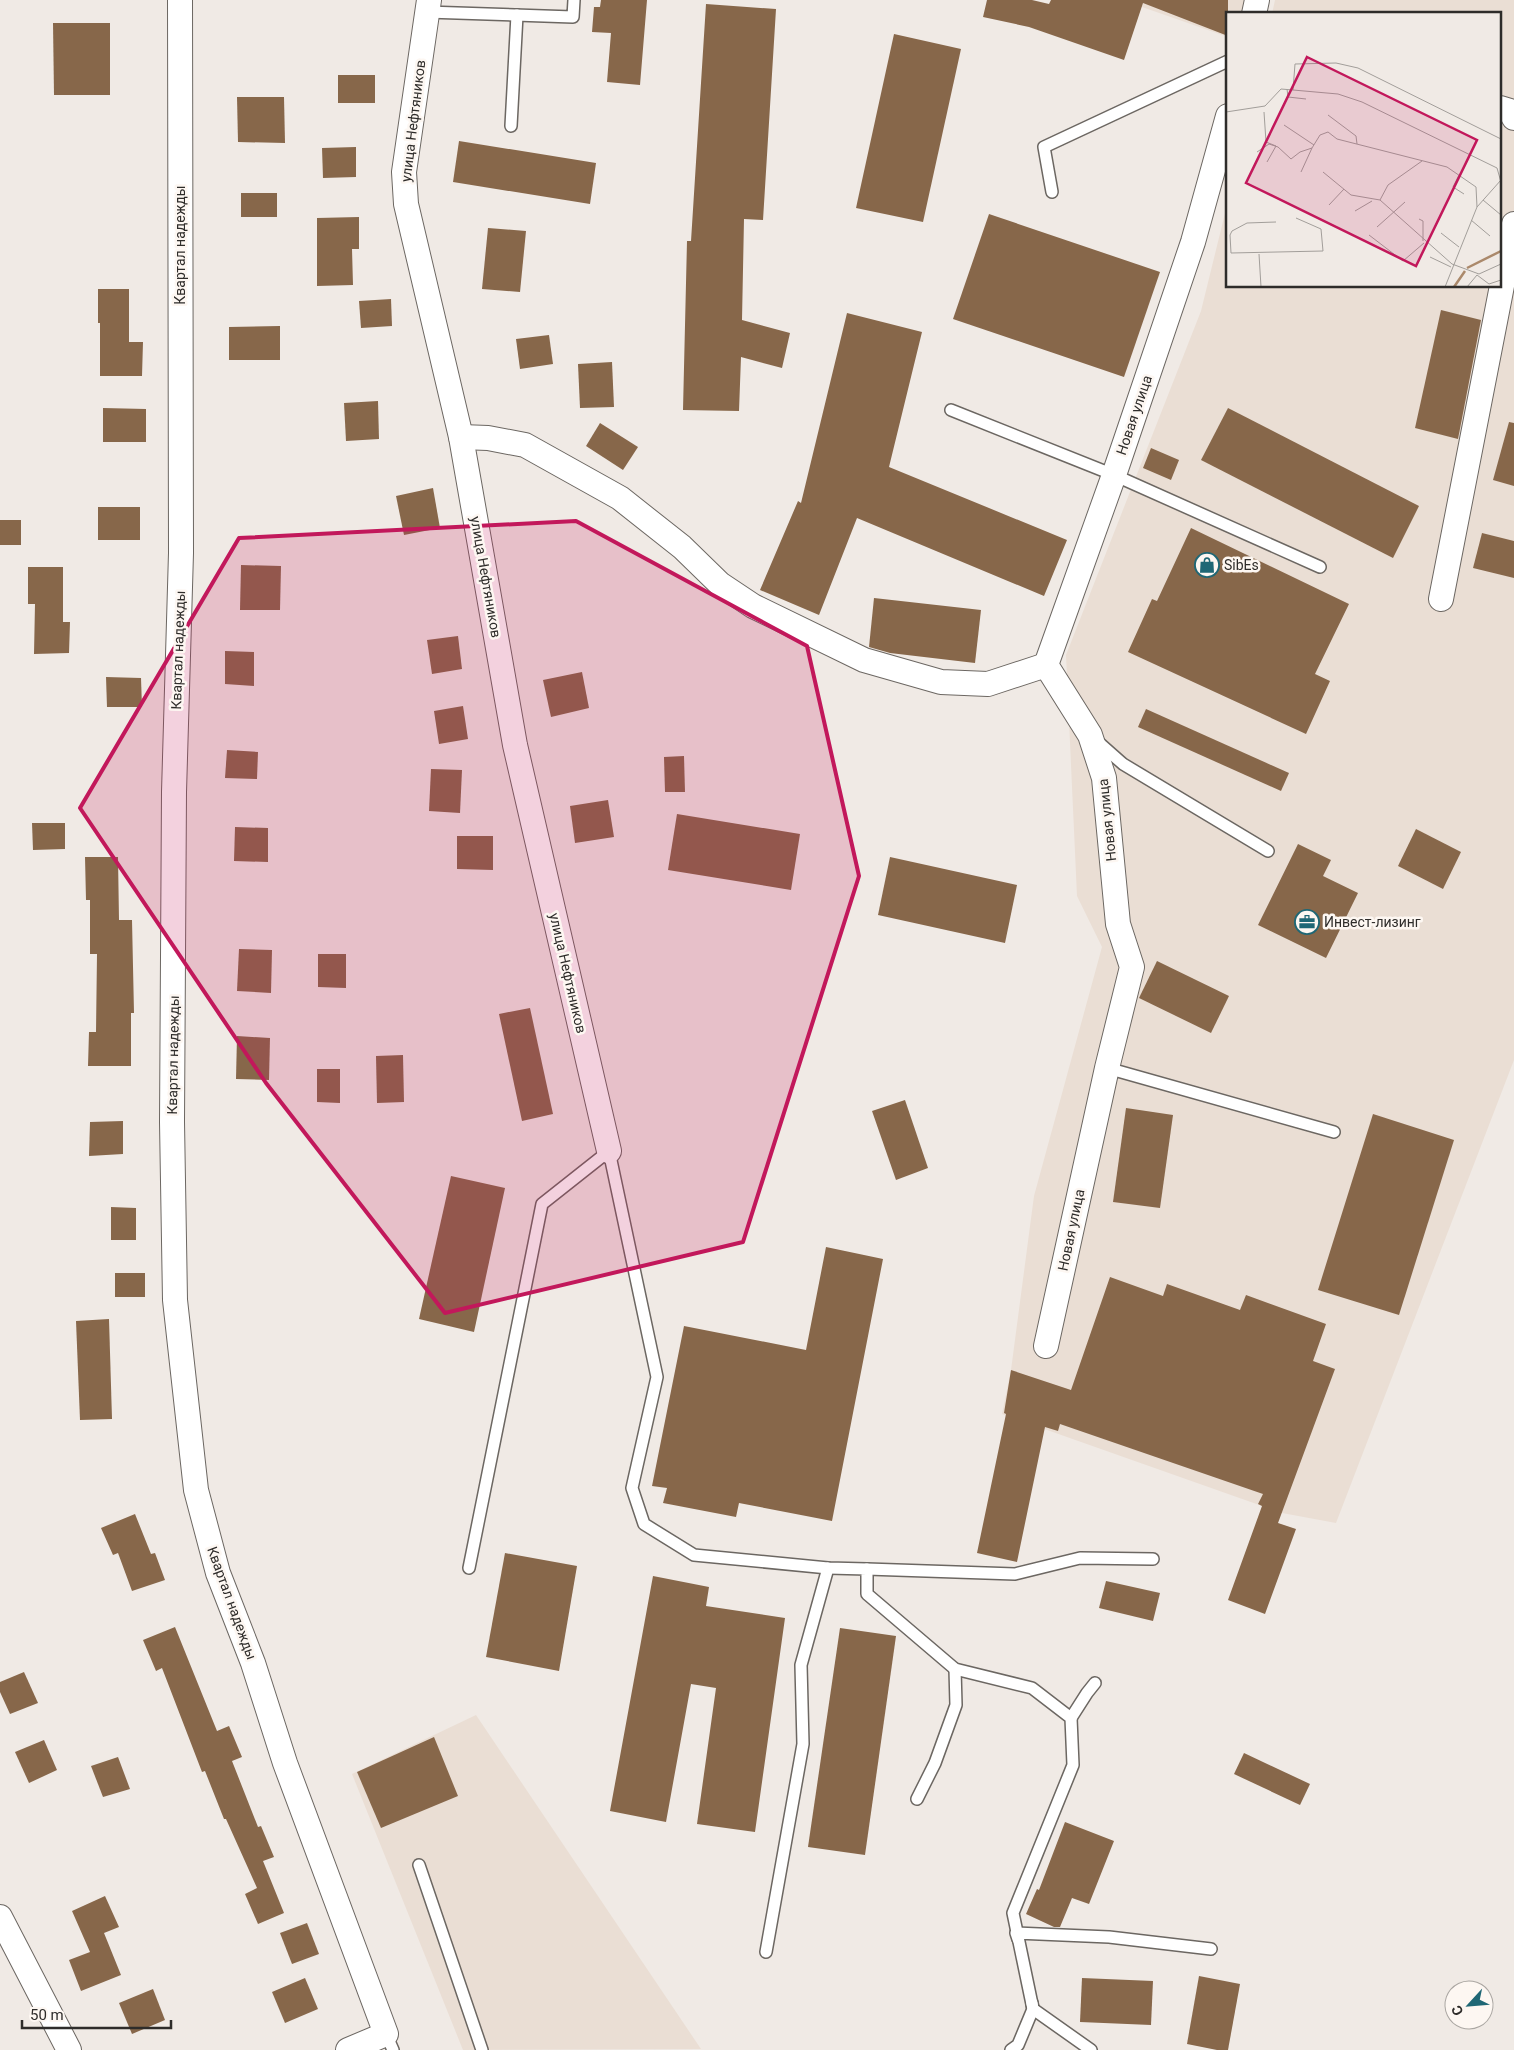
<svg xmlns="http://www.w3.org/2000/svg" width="1514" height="2050" font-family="Roboto,sans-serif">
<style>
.built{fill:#eaded4}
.building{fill:#87674a}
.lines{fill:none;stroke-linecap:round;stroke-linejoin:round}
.service-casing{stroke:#6c6762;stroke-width:14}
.minor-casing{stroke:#6c6762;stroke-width:26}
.service{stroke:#fff;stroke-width:11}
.minor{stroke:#fff;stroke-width:24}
.marked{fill:#c2185b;fill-opacity:0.2;stroke:#c2185b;stroke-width:4;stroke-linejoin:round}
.labels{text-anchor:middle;stroke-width:5;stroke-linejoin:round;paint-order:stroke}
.street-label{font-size:14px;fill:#2e2c2a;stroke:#fdf7f2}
.poi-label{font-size:14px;fill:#2e2c2a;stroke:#fdf7f2;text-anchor:start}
.inset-river{fill:none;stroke:#ab896b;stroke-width:2.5}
.inset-road{fill:none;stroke:#a29e9a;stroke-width:1}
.view{fill:#c2185b;fill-opacity:0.15;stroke:#c2185b;stroke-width:2.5}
.inset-edge{fill:none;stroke:#2e2c2a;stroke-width:2.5}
</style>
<rect width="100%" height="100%" fill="#f0eae5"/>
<g class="built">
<path d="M 1122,0 L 1246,0 L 1242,14 L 1228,14 L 1228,37 Z"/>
<path d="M 1275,0 L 1514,0 L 1514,1060 L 1336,1523 L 1282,1513 L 1002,1414 L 1011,1370 L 1034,1196 L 1102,947 L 1077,896 L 1066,655 L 1201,311 L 1228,201 L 1228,286 L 1500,286 L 1500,14 L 1272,14 Z"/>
<path d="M 476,1715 L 701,2049 L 463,2050 L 352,1774 Z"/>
</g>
<g class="building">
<path d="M 601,0 L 647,0 L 640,85 L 607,82 L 611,33 L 592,32 L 594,7 L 600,7 Z"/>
<path d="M 987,0 L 1032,0 L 1049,4 L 1051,0 L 1228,0 L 1228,36 L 1143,3 L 1124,60 L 1029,27 L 983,17 Z"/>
<path d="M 706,4 L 776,9 L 763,220 L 744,219 L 742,320 L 790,333 L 782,368 L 741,357 L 739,411 L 683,410 L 687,241 L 691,241 Z"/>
<path d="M 53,23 L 110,23 L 110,95 L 54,95 Z"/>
<path d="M 894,34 L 961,49 L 923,222 L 856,208 Z"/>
<rect x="338" y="75" width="37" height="28"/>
<path d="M 237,97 L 284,97 L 285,143 L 238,142 Z"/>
<path d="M 459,141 L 596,163 L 590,204 L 453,182 Z"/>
<path d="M 356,147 L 356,177 L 323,178 L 322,148 Z"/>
<rect x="241" y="193" width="36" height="24"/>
<path d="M 989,214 L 1160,272 L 1124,377 L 953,319 Z"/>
<path d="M 359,217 L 359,249 L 352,249 L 353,285 L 317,286 L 317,218 Z"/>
<path d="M 488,228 L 526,231 L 520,292 L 482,289 Z"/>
<path d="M 98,289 L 129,289 L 129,342 L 143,342 L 142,376 L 100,376 L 100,323 L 98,323 Z"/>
<path d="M 391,299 L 392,326 L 361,328 L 359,301 Z"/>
<path d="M 1441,310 L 1481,320 L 1458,439 L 1415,428 Z"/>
<path d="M 847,313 L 922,332 L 889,467 L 1067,540 L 1044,596 L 857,518 L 819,615 L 760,590 L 798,501 L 801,503 Z"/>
<path d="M 280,326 L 280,360 L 229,360 L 229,327 Z"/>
<path d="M 549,335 L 553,364 L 520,369 L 516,339 Z"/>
<path d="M 612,362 L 614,407 L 580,408 L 578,364 Z"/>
<path d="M 378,401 L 379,439 L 346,441 L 344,403 Z"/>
<path d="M 103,408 L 146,409 L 146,442 L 103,442 Z"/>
<path d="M 1228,408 L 1419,506 L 1393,558 L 1201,460 Z"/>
<path d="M 1509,422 L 1514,423 L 1514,486 L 1493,480 Z"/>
<path d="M 600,423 L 638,447 L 623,470 L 586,446 Z"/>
<path d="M 1151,448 L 1179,460 L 1171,480 L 1143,468 Z"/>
<path d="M 433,488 L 440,528 L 404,535 L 396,496 Z"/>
<rect x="98" y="507" width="42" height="33"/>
<rect x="0" y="520" width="21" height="25"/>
<path d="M 1191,528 L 1349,604 L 1315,674 L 1330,681 L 1306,734 L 1128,652 L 1152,599 L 1157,601 Z"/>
<path d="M 1482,533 L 1514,541 L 1514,578 L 1473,568 Z"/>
<path d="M 241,565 L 281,566 L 280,610 L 240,610 Z"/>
<path d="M 28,567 L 63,567 L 63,622 L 70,622 L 69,653 L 34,654 L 35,604 L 28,604 Z"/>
<path d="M 874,598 L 981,610 L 975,663 L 890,653 L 869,647 Z"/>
<path d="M 458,636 L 462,669 L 432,674 L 427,640 Z"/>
<path d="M 225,651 L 254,652 L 254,686 L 225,684 Z"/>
<path d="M 582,672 L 589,708 L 551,717 L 543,680 Z"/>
<path d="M 106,677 L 141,678 L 142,707 L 107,707 Z"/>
<path d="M 463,706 L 468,739 L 439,744 L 434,711 Z"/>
<path d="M 1146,709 L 1289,773 L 1281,791 L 1138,727 Z"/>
<path d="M 227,750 L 258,752 L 257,779 L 225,778 Z"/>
<path d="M 684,756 L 685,792 L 665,792 L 664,757 Z"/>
<path d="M 431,769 L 462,770 L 460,813 L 429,811 Z"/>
<path d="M 608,800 L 614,837 L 575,843 L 570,806 Z"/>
<path d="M 677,814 L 800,834 L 791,890 L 668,870 Z"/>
<path d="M 32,823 L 65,823 L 65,849 L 33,850 Z"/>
<path d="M 235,827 L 268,828 L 268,862 L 234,861 Z"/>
<path d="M 1416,829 L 1461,852 L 1443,889 L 1398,866 Z"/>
<path d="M 457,836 L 493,836 L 493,870 L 457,869 Z"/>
<path d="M 1298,844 L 1331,860 L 1323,876 L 1358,893 L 1326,958 L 1258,925 Z"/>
<path d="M 85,857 L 118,857 L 119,920 L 132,920 L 134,1013 L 131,1013 L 131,1066 L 88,1066 L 89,1032 L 96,1032 L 97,954 L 90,954 L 90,900 L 86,900 Z"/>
<path d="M 890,857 L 1017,885 L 1005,943 L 878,915 Z"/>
<path d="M 239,949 L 272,950 L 271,993 L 237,991 Z"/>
<path d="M 318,954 L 346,954 L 346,988 L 318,987 Z"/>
<path d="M 1157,961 L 1229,996 L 1211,1033 L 1139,998 Z"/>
<path d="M 530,1008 L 553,1114 L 522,1121 L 499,1014 Z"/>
<path d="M 237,1036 L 270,1038 L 269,1080 L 236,1079 Z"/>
<path d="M 403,1055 L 404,1102 L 377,1103 L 376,1056 Z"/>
<path d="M 317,1069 L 340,1069 L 340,1103 L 317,1102 Z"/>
<path d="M 905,1100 L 928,1168 L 896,1180 L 872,1111 Z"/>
<path d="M 1126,1108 L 1173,1115 L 1160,1208 L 1113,1202 Z"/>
<path d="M 1373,1114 L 1454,1140 L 1399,1315 L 1318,1290 Z"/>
<path d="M 123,1121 L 123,1154 L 89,1156 L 90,1122 Z"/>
<path d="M 451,1176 L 505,1188 L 474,1332 L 419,1319 Z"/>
<path d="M 111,1207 L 136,1208 L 136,1240 L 111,1240 Z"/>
<path d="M 826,1247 L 883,1259 L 832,1521 L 739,1503 L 736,1517 L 663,1503 L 667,1488 L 652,1486 L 684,1326 L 806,1350 Z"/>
<rect x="115" y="1273" width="30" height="24"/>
<path d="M 1110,1277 L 1163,1296 L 1167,1284 L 1240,1310 L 1246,1295 L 1326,1324 L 1313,1361 L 1335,1369 L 1278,1523 L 1296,1529 L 1265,1614 L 1228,1600 L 1262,1506 L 1258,1504 L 1263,1494 L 1060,1424 L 1058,1431 L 1045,1427 L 1017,1562 L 977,1553 L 1006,1414 L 1004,1413 L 1011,1370 L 1071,1390 Z"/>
<path d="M 109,1319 L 112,1419 L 80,1420 L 76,1321 Z"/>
<path d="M 135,1514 L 151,1554 L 155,1553 L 165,1580 L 132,1591 L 118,1553 L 113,1555 L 101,1528 Z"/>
<path d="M 505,1553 L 577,1566 L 559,1671 L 486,1657 Z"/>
<path d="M 653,1576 L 709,1587 L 706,1606 L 785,1618 L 755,1832 L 697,1824 L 716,1688 L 691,1684 L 666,1822 L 610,1811 Z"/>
<path d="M 1106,1581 L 1160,1593 L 1153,1621 L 1099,1608 Z"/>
<path d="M 175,1627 L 217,1731 L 229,1726 L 242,1757 L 232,1761 L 258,1827 L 261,1826 L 274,1857 L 263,1861 L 284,1913 L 258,1924 L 245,1894 L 257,1888 L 226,1819 L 224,1819 L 205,1771 L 202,1772 L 162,1668 L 156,1671 L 143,1640 Z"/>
<path d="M 840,1628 L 896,1636 L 865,1855 L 808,1847 Z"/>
<path d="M 24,1672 L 38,1703 L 10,1714 L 0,1692 L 0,1682 Z"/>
<path d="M 434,1737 L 458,1796 L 381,1828 L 357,1772 Z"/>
<path d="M 44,1740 L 57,1770 L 29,1783 L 15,1752 Z"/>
<path d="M 1244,1753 L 1310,1784 L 1300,1805 L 1234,1774 Z"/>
<path d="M 118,1757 L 130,1789 L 103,1797 L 91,1766 Z"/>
<path d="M 1065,1822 L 1114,1841 L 1089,1904 L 1072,1898 L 1060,1927 L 1054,1927 L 1026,1914 L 1037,1889 L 1039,1890 Z"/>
<path d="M 105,1896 L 119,1927 L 104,1933 L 121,1975 L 81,1991 L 69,1960 L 90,1952 L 72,1911 Z"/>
<path d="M 307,1923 L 319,1954 L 292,1964 L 280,1933 Z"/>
<path d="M 1199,1976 L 1240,1984 L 1228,2050 L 1217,2050 L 1187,2044 Z"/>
<path d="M 305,1978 L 318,2009 L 285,2023 L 272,1992 Z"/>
<path d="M 1082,1978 L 1153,1981 L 1151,2025 L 1080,2022 Z"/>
<path d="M 153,1989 L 165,2020 L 132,2034 L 119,2003 Z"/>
</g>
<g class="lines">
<defs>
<g id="service">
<path d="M 427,12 L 573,17 L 574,0"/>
<path d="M 511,126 L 517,15"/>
<path d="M 1052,192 L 1044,147 L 1228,61"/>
<path d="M 951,410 L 1114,475 L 1320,567"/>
<path d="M 1097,741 L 1123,764 L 1268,851"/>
<path d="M 1107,1068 L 1334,1132"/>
<path d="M 469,1568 L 542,1204 L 609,1151 L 657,1377 L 632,1488 L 644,1524 L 694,1555 L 828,1568 L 867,1569 L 867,1594 L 955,1669 L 1032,1688 L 1071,1718 L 1073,1765 L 1013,1913 L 1033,2009 L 1091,2050"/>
<path d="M 867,1569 L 1015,1574 L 1080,1558 L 1153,1559"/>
<path d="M 1071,1718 L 1087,1693 L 1095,1683"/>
<path d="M 917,1799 L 935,1763 L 956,1705 L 955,1669"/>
<path d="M 419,1865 L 482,2050"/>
<path d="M 1018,1939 L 1016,1933 L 1109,1937 L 1211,1949"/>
<path d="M 766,1952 L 803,1744 L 801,1665 L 828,1568"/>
<path d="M 386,2034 L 393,2050"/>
<path d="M 1011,2050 L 1018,2045 L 1033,2009 L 1032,2003"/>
</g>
<g id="minor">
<path d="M 180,0 L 181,553 L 174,792 L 172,1122 L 175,1300 L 196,1490 L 218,1573 L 253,1663 L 285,1763 L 386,2034 L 348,2050"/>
<path d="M 429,0 L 404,172 L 406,204 L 461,437 L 515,745 L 609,1151"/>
<path d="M 1254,14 L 1257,0"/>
<path d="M 1500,108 L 1510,111 L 1514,118"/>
<path d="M 461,437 L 488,438 L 525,445 L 620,498 L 682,547 L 720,584 L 753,606 L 864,660 L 941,682 L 988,684 L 1046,665"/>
<path d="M 1441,599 L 1514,224"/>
<path d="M 1046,1346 L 1107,1068 L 1132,967 L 1118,924 L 1104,778 L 1090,735 L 1046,665 L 1114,475 L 1193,242 L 1228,116"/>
<path d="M 0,1917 L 69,2050"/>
</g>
</defs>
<use href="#service" class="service-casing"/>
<use href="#minor" class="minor-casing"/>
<use href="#service" class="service"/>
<use href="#minor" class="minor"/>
</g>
<path class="marked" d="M 576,521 L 807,646 L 859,876 L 743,1242 L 445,1313 L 266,1083 L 80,808 L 239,538 Z"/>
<defs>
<symbol id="shop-ring" viewBox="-11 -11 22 22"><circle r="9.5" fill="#fdf7f2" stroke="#1f6775" stroke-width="1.5"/><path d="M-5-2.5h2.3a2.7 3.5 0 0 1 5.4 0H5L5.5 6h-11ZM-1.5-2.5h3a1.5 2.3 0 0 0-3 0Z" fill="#1f6775"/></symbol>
<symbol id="office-ring" viewBox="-11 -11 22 22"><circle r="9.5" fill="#fdf7f2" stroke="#1f6775" stroke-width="1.5"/><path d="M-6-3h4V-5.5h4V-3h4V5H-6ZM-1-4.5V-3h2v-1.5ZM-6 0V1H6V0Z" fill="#1f6775"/></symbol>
</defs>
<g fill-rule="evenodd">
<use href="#shop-ring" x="1193" y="551" width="28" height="28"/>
<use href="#office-ring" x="1293" y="908" width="28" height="28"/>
</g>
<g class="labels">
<g class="street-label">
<text transform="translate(413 121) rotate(-83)" y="5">улица Нефтяников</text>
<text transform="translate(180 245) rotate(-90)" y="5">Квартал надежды</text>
<text transform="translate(1134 415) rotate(-71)" y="5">Новая улица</text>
<text transform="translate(486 577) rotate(80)" y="5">улица Нефтяников</text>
<text transform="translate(178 650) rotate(-88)" y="5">Квартал надежды</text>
<text transform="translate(1107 820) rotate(-96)" y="5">Новая улица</text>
<text transform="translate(568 973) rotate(77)" y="5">улица Нефтяников</text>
<text transform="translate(173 1055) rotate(-89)" y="5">Квартал надежды</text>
<text transform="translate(1071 1230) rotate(-78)" y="5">Новая улица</text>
<text transform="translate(232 1603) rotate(70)" y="5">Квартал надежды</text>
</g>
<g class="poi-label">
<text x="1224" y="570">SibEs</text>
<text x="1324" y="927">Инвест-лизинг</text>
</g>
</g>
<g transform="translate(1226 12)">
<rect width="275" height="275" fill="#f0eae5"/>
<path class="inset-river" d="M 241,256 L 275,239M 228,275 L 239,259"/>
<path class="inset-road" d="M 61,77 L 62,85 L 80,87M 0,100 L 39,94 L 55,77 L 67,78M 38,100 L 40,130 L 50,134 L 41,150M 102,103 L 130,124 L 131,132M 58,113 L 88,133M 275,127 L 132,56 L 110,51 L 69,52 L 67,78 L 112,82 L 136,90 L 271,156 L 275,170M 31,140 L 43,132 L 52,135 L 65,147 L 74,140 L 86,136 L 94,123 L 102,120 L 111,127 L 221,155 L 250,175 L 251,195M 75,160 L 86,136M 97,160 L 125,183 L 154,188 L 226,252 L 253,262 L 275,252M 233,163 L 227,175 L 238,182M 154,188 L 162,173 L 196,149M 257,188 L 275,203M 103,193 L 118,177M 129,199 L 146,189M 193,207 L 197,209 L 197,229M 245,208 L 264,224M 50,210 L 21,211 L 6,219 L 4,223 L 5,241 L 97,239 L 95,217 L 70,206M 151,215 L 179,190M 215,221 L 233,235M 143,223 L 177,249 L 198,231M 33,242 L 35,275M 204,245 L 225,255M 251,263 L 263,272 L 275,268M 219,275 L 251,195 L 275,168M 241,275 L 251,263"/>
<path class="view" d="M 81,45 L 251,128 L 190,254 L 20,171 Z"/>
<rect width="275" height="275" class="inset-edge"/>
</g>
<g transform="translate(1469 2005) rotate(244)"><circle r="24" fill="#fdf7f2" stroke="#aaa6a2"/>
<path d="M0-4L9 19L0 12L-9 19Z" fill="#1f6775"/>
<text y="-8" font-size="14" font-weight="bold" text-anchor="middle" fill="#2e2c2a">С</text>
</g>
<path d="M22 2020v8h149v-8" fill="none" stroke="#2e2c2a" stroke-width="2.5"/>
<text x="30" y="2020" font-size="15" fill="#2e2c2a" stroke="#fdf7f2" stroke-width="4" paint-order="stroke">50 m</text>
</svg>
